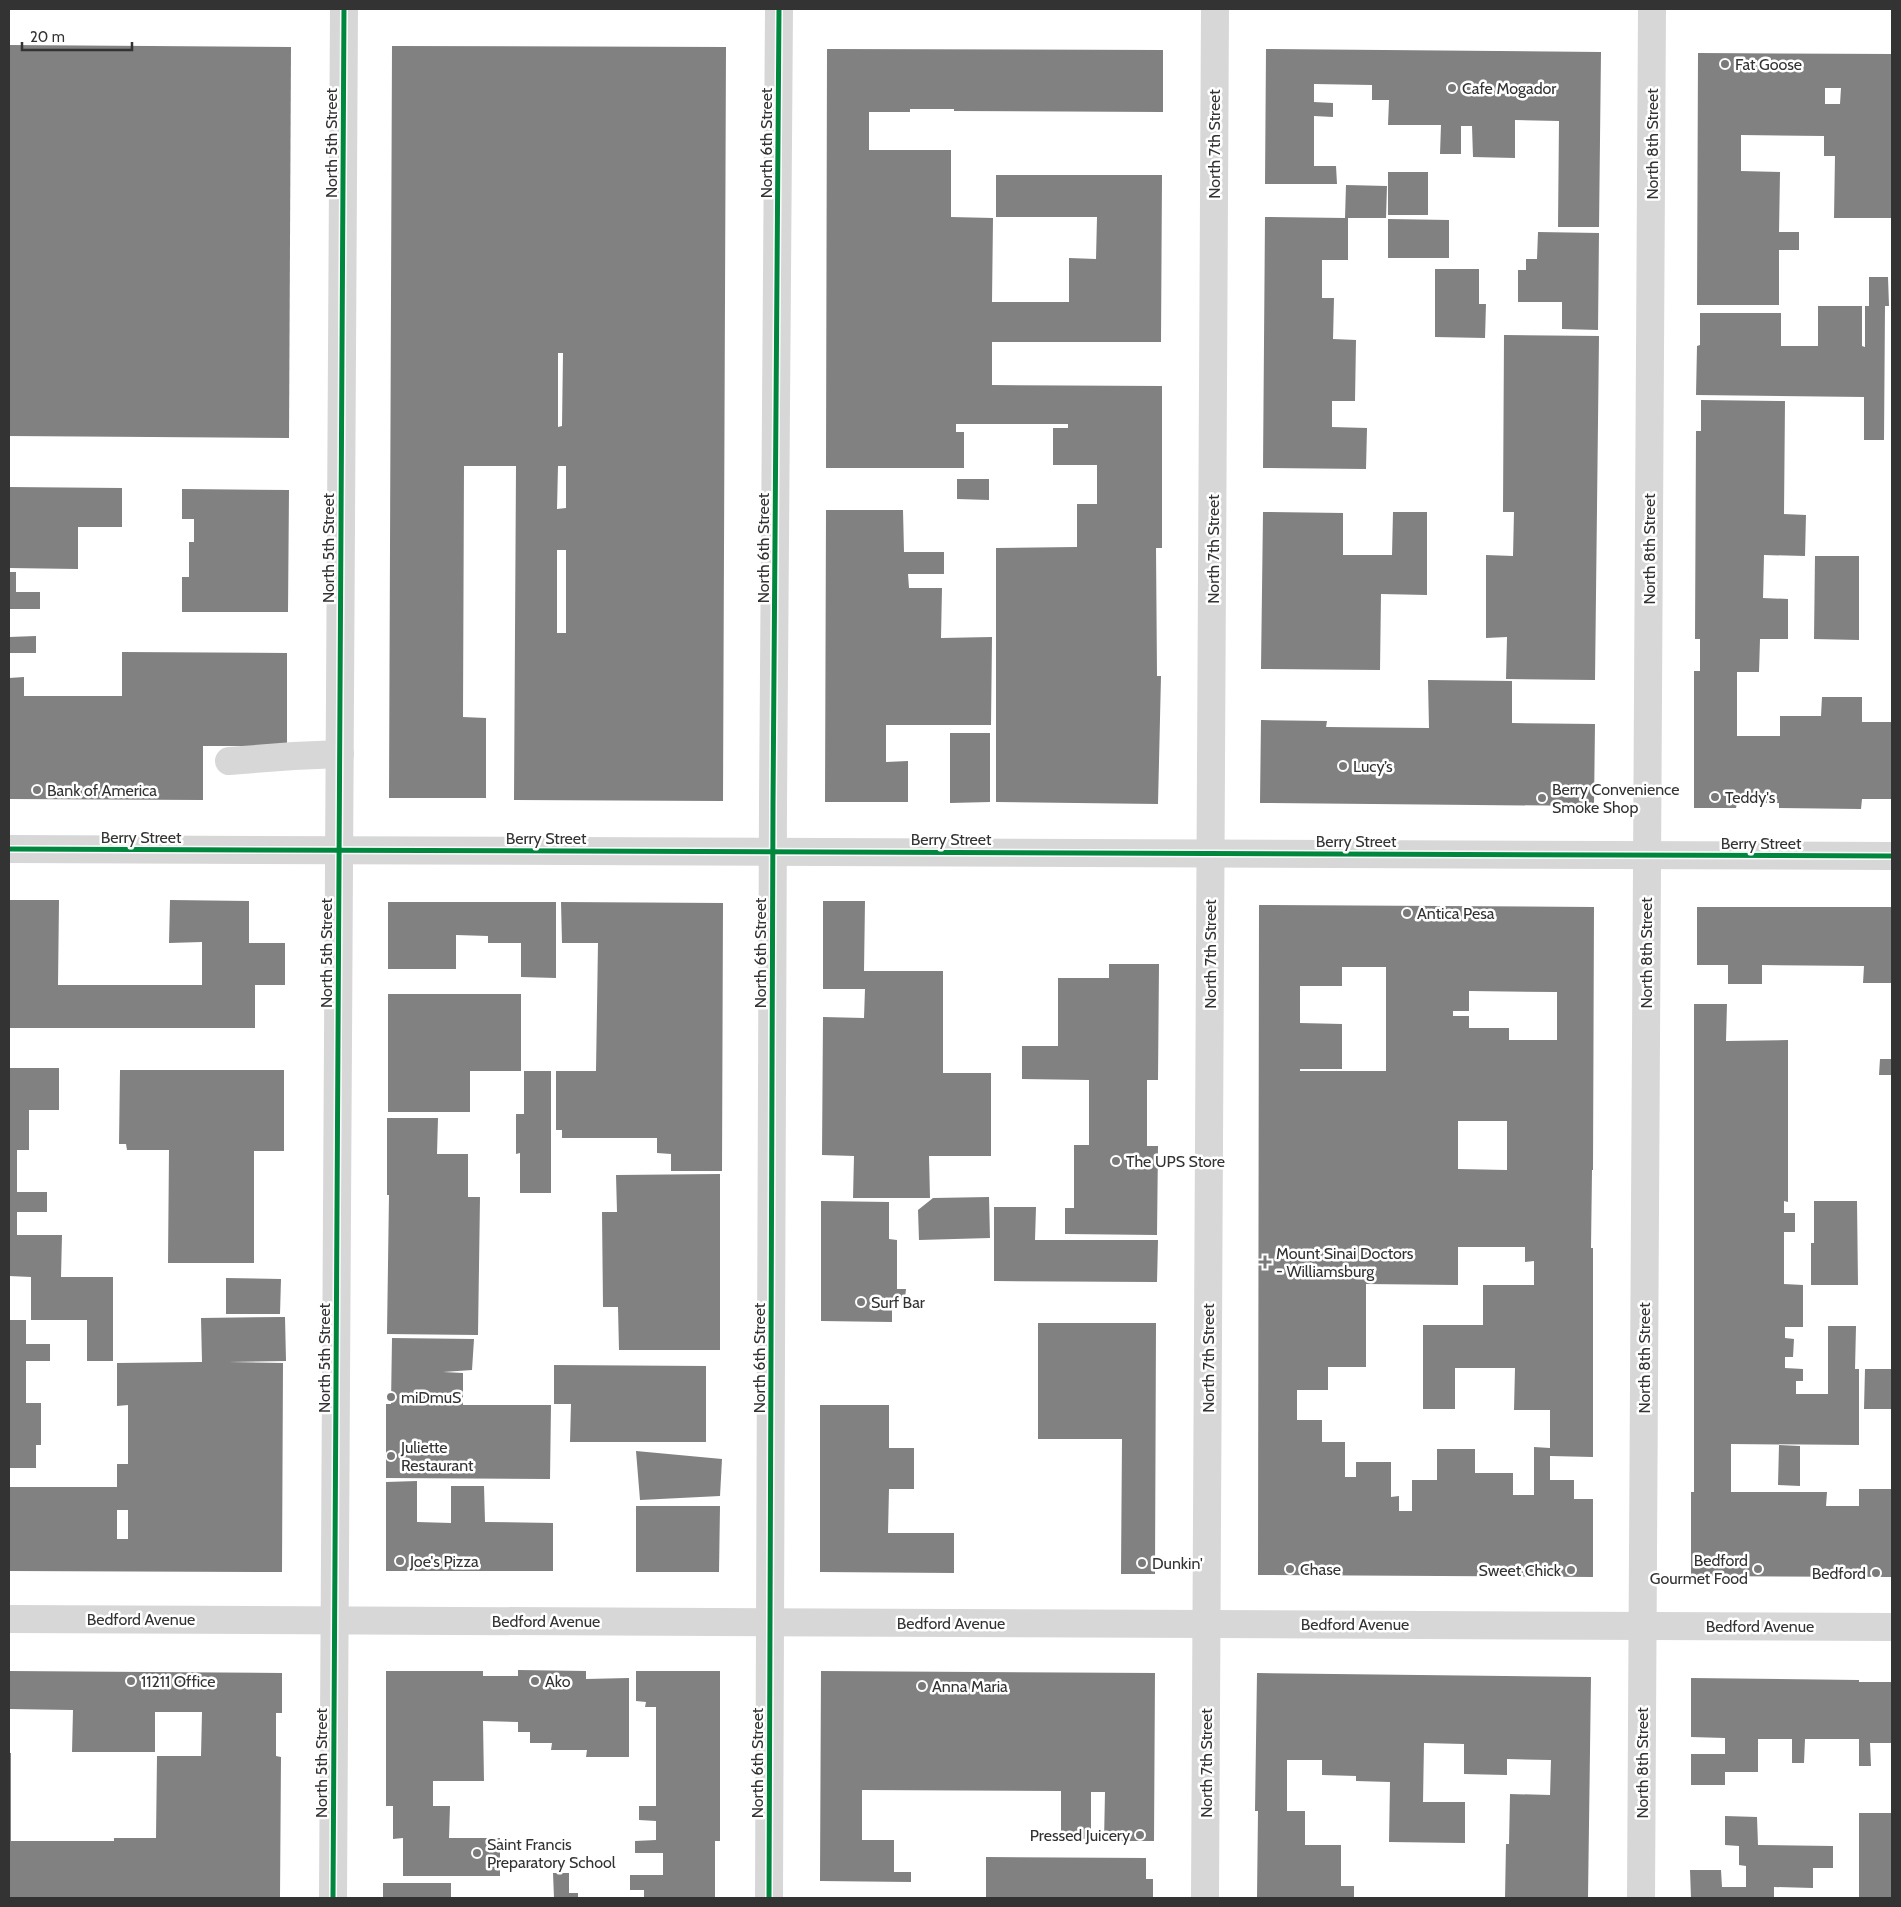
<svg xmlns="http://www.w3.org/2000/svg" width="1901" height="1907" font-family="Cabin,sans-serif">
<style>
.building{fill:#818181;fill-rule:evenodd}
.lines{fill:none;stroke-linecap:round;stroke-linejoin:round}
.minor{stroke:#d7d7d7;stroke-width:28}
.cycleway-casing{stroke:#fff;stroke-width:8}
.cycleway{stroke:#00873e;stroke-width:5}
.poi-dot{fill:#7a7a7a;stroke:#fff;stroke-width:2}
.labels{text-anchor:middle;stroke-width:5;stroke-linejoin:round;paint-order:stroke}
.poi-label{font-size:16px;fill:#333;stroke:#fff;text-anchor:start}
.street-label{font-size:16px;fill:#333;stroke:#fff}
</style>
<rect width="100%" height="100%" fill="#fff"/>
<g class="building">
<path d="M 9,45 L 291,47 L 289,438 L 9,436 Z"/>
<path d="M 392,46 L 726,47 L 723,801 L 514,800 L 516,466 L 464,466 L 463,717 L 486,718 L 486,798 L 389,798 ZM 558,353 L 563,353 L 562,426 L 558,427 ZM 558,466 L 566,466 L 566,508 L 557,509 ZM 557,550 L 566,550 L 566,633 L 557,633 Z"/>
<path d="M 827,49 L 1163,50 L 1163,112 L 954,111 L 954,109 L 910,109 L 910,112 L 869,112 L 869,150 L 951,150 L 951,217 L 993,218 L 992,302 L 1069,302 L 1069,258 L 1096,259 L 1097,217 L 996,217 L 996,175 L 1162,175 L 1161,342 L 992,342 L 992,385 L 1162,386 L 1162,548 L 1156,548 L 1157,676 L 1161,676 L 1158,804 L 996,802 L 996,548 L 1077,547 L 1077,504 L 1097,504 L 1097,465 L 1053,465 L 1053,428 L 1068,428 L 1068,424 L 956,424 L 956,432 L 964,432 L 964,468 L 826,468 Z"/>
<path d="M 1266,49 L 1601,52 L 1599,227 L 1558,227 L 1559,121 L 1515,120 L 1515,158 L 1473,157 L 1472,126 L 1461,126 L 1461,154 L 1440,154 L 1441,125 L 1388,125 L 1389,100 L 1372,100 L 1372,85 L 1314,84 L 1314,102 L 1333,103 L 1333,117 L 1314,116 L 1314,166 L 1336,166 L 1337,184 L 1265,184 Z"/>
<path d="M 1698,53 L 1892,54 L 1892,218 L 1834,218 L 1835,156 L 1824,156 L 1824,136 L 1741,135 L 1741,171 L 1780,172 L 1779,232 L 1799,232 L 1799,250 L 1779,250 L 1779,305 L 1697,305 ZM 1825,88 L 1841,88 L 1840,104 L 1825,104 Z"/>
<rect x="1388" y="172" width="40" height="43"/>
<path d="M 1346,185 L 1387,186 L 1386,218 L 1348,218 L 1348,260 L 1322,260 L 1322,298 L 1334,298 L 1333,339 L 1356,340 L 1355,401 L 1332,401 L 1332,427 L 1367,428 L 1366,469 L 1263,468 L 1265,217 L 1345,218 Z"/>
<path d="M 1388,219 L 1449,220 L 1449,258 L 1388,258 Z"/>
<path d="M 1538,232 L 1599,233 L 1598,330 L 1562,329 L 1562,302 L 1518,302 L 1518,270 L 1526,270 L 1526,259 L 1537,259 Z"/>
<path d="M 1435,269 L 1479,269 L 1479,304 L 1486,304 L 1485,338 L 1435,337 Z"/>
<path d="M 1869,277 L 1888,277 L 1889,306 L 1885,306 L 1884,440 L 1864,440 L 1864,397 L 1696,395 L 1697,346 L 1700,345 L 1700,313 L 1781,313 L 1781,346 L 1818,346 L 1818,306 L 1862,306 L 1862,346 L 1865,347 L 1865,306 L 1869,306 Z"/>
<path d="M 1504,335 L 1599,336 L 1595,680 L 1506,679 L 1507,637 L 1486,638 L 1486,555 L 1513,556 L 1514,512 L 1503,512 Z"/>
<path d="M 1701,400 L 1785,401 L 1784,514 L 1806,515 L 1805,556 L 1764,555 L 1763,598 L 1788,599 L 1788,639 L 1760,639 L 1759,672 L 1737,672 L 1737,736 L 1780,736 L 1780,716 L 1821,716 L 1822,697 L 1862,697 L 1862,722 L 1892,722 L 1892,799 L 1862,799 L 1861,809 L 1779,808 L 1779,803 L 1737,803 L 1736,808 L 1694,808 L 1694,671 L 1700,671 L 1700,639 L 1695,639 L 1696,431 L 1701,431 Z"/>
<path d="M 957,479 L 989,479 L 989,500 L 957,499 Z"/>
<path d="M 9,487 L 122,488 L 122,527 L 78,527 L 78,569 L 9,568 Z"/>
<path d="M 182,489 L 289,490 L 288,612 L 182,612 L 182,577 L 189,577 L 189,542 L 194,542 L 194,519 L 182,519 Z"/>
<path d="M 826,510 L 903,510 L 904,552 L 944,552 L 944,574 L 908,574 L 909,588 L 942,588 L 941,638 L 992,637 L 991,725 L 886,725 L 886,762 L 908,761 L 908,802 L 825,802 Z"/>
<path d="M 1263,512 L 1343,513 L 1343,555 L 1392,555 L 1393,512 L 1427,512 L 1427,595 L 1381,594 L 1380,670 L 1261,669 Z"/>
<path d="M 1815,556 L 1859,556 L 1859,640 L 1814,639 Z"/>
<path d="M 9,572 L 16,572 L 16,592 L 40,592 L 40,609 L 9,609 Z"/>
<path d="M 36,636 L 36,653 L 9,653 L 9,637 Z"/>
<path d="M 122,652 L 287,653 L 287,746 L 203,746 L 203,800 L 9,799 L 9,678 L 24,677 L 24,696 L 122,696 Z"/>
<path d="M 1428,680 L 1512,681 L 1512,723 L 1595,724 L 1594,806 L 1260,803 L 1261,720 L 1327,721 L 1326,727 L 1429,728 Z"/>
<path d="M 950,733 L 990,733 L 990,802 L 950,803 Z"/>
<path d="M 9,900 L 59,900 L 58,985 L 202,985 L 202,942 L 169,943 L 170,900 L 249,901 L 249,943 L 285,943 L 285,985 L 255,985 L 255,1028 L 9,1028 Z"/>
<path d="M 823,901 L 865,901 L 864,971 L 943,971 L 943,1073 L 991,1073 L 991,1156 L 929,1156 L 930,1198 L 853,1198 L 854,1156 L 822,1155 L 823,1017 L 864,1018 L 865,989 L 823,989 Z"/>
<path d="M 388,902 L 556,902 L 556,978 L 521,977 L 521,943 L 488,943 L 488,936 L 456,935 L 456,969 L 388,969 Z"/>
<path d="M 561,902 L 723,903 L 722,1171 L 671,1171 L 671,1154 L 657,1153 L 657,1138 L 562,1138 L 562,1130 L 556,1130 L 556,1071 L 596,1071 L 598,943 L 562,943 Z"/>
<path d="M 1259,905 L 1594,907 L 1593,1170 L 1592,1170 L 1591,1248 L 1593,1248 L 1593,1457 L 1550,1456 L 1550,1480 L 1574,1480 L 1574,1499 L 1593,1499 L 1593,1577 L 1258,1575 ZM 1342,967 L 1386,967 L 1386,1071 L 1300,1071 L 1300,1069 L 1342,1069 L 1342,1024 L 1300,1023 L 1300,986 L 1342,986 ZM 1469,991 L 1557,992 L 1557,1040 L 1509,1040 L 1509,1028 L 1469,1028 L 1469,1016 L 1453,1016 L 1453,1011 L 1469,1011 ZM 1458,1121 L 1507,1121 L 1507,1170 L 1458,1169 ZM 1458,1247 L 1525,1247 L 1525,1262 L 1534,1261 L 1534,1285 L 1483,1285 L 1483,1325 L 1423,1325 L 1423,1409 L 1455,1409 L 1455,1368 L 1515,1368 L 1514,1410 L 1550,1410 L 1550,1448 L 1534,1447 L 1534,1495 L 1513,1495 L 1513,1473 L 1475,1473 L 1475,1449 L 1437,1449 L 1437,1480 L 1412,1480 L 1412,1511 L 1399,1511 L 1399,1496 L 1391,1497 L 1391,1462 L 1356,1462 L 1356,1477 L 1345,1477 L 1345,1442 L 1322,1442 L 1322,1420 L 1297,1420 L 1297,1390 L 1328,1390 L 1328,1367 L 1366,1367 L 1366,1284 L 1458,1285 Z"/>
<path d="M 1697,907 L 1892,907 L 1892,983 L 1863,983 L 1864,966 L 1762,965 L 1762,984 L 1728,984 L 1728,965 L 1697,965 Z"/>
<path d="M 1109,964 L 1159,964 L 1158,1080 L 1147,1080 L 1147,1146 L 1158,1146 L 1157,1235 L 1065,1234 L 1065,1208 L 1074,1208 L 1074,1145 L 1089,1145 L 1089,1080 L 1022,1079 L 1022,1046 L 1058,1046 L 1058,978 L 1109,978 Z"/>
<path d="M 388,994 L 521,994 L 521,1071 L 470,1071 L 470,1112 L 388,1112 Z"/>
<path d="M 1694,1004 L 1727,1004 L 1726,1041 L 1788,1040 L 1788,1202 L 1784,1201 L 1784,1213 L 1795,1213 L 1795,1232 L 1784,1232 L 1784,1284 L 1803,1285 L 1803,1327 L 1785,1327 L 1785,1338 L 1794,1339 L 1793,1357 L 1785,1357 L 1785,1368 L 1803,1369 L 1803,1381 L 1796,1381 L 1796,1394 L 1828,1394 L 1828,1326 L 1856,1326 L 1855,1369 L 1859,1369 L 1859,1445 L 1731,1444 L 1731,1492 L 1827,1492 L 1826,1506 L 1859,1506 L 1859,1489 L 1892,1489 L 1892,1577 L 1691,1576 L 1691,1492 L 1694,1492 Z"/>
<path d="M 1880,1059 L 1892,1059 L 1892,1075 L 1879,1075 Z"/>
<path d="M 9,1068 L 59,1068 L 59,1110 L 29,1110 L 29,1150 L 17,1150 L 17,1192 L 47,1192 L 47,1212 L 17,1212 L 17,1235 L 62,1235 L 61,1277 L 113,1277 L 113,1361 L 87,1361 L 87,1320 L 31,1320 L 31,1277 L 9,1276 Z"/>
<path d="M 120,1070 L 284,1070 L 284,1151 L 254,1151 L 254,1263 L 168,1263 L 169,1150 L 127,1150 L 126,1144 L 119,1144 Z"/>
<path d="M 524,1071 L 551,1071 L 551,1193 L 520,1193 L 520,1153 L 516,1154 L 516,1114 L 524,1114 Z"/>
<path d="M 387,1118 L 438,1118 L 437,1154 L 468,1154 L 468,1197 L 480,1197 L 478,1335 L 387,1334 L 389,1195 L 387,1195 Z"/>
<path d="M 720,1174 L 720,1350 L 619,1350 L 618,1307 L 603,1307 L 602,1212 L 617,1212 L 616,1175 Z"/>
<path d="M 989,1197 L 990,1238 L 919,1240 L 918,1210 L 933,1198 Z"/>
<path d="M 821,1201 L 889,1202 L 889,1239 L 897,1240 L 897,1289 L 906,1289 L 905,1298 L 892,1298 L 892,1322 L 821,1321 Z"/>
<path d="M 1814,1201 L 1857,1201 L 1858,1285 L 1811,1285 L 1811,1243 L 1814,1243 Z"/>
<path d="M 994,1207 L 1036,1207 L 1035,1240 L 1158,1240 L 1157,1282 L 994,1281 Z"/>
<path d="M 226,1278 L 281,1279 L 280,1314 L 226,1314 Z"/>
<path d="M 285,1317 L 286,1361 L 228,1362 L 283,1363 L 282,1572 L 9,1571 L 9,1487 L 117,1487 L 117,1464 L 128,1464 L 128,1405 L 117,1406 L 117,1363 L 202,1362 L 201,1318 ZM 117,1510 L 128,1510 L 128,1539 L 117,1539 Z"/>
<path d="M 9,1320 L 26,1320 L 26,1344 L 50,1344 L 50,1361 L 26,1361 L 26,1403 L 41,1403 L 41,1445 L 36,1445 L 36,1468 L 9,1468 Z"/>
<path d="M 1038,1323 L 1156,1323 L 1155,1574 L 1121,1574 L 1122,1439 L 1038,1439 Z"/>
<path d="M 392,1338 L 474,1339 L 472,1370 L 443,1372 L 463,1373 L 463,1405 L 551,1405 L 550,1479 L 386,1478 L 386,1404 L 391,1404 Z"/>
<path d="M 554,1365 L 706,1366 L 706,1442 L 570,1442 L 571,1404 L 554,1404 Z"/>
<path d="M 1865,1369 L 1892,1369 L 1892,1409 L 1864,1409 Z"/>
<path d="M 820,1405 L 889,1405 L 889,1448 L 914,1448 L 914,1489 L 889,1489 L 888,1533 L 954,1533 L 954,1573 L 820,1572 Z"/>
<path d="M 1779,1445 L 1800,1446 L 1800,1486 L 1778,1485 Z"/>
<path d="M 636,1451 L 722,1459 L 720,1496 L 640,1500 Z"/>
<path d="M 417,1481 L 417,1522 L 451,1523 L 451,1486 L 484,1486 L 485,1522 L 553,1523 L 553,1571 L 386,1571 L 386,1482 Z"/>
<path d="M 636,1506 L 720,1506 L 719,1572 L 636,1572 Z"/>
<path d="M 518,1670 L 586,1671 L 586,1679 L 629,1678 L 629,1757 L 586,1757 L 587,1750 L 551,1750 L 552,1743 L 530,1743 L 530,1732 L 518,1732 L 518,1722 L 483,1721 L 484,1781 L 433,1781 L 433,1806 L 450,1806 L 449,1838 L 500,1838 L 500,1876 L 403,1876 L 403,1838 L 393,1839 L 393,1806 L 386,1806 L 386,1671 L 483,1671 L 483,1676 L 518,1676 Z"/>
<path d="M 9,1671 L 282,1673 L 282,1713 L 276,1713 L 276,1756 L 281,1757 L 280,1898 L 9,1898 L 9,1753 L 11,1753 L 11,1841 L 114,1841 L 114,1838 L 156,1838 L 157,1756 L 201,1756 L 202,1712 L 155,1712 L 155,1752 L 72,1752 L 73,1710 L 9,1709 Z"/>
<path d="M 636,1671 L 720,1671 L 720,1841 L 715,1841 L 715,1898 L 644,1898 L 644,1890 L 630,1890 L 630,1875 L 663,1875 L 663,1853 L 635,1853 L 635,1841 L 656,1840 L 656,1821 L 639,1820 L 639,1806 L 656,1806 L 656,1707 L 645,1707 L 646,1702 L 636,1701 Z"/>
<path d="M 821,1671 L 1155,1673 L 1154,1841 L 1104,1841 L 1105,1792 L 1091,1792 L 1091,1839 L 1061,1839 L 1061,1791 L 862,1790 L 862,1840 L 894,1840 L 894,1872 L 911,1872 L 911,1882 L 820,1881 Z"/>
<path d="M 1257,1673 L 1591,1677 L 1588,1898 L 1505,1898 L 1506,1844 L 1509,1844 L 1510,1794 L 1550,1795 L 1551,1760 L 1507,1759 L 1507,1775 L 1464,1774 L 1464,1744 L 1424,1743 L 1423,1802 L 1465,1802 L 1465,1843 L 1389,1842 L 1390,1782 L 1356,1781 L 1356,1776 L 1322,1775 L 1322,1760 L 1287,1760 L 1287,1811 L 1305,1811 L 1305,1845 L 1341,1845 L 1341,1886 L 1354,1886 L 1354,1898 L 1257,1898 L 1258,1811 L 1255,1811 Z"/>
<path d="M 1691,1678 L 1859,1680 L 1859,1682 L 1892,1682 L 1892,1743 L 1870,1743 L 1871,1766 L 1859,1766 L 1859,1739 L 1805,1739 L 1804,1763 L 1792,1763 L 1792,1739 L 1758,1739 L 1758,1772 L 1725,1772 L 1725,1785 L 1691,1785 L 1691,1754 L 1725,1754 L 1725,1738 L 1691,1737 Z"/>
<rect x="1859" y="1813" width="33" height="85"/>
<path d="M 1725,1816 L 1757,1817 L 1758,1845 L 1833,1846 L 1833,1868 L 1813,1868 L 1813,1888 L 1774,1887 L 1774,1898 L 1691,1898 L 1690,1870 L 1721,1870 L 1722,1887 L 1746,1887 L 1746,1866 L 1739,1865 L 1739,1846 L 1725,1845 Z"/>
<path d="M 986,1857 L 1146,1858 L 1146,1879 L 1153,1879 L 1153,1898 L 986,1898 Z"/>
<path d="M 553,1873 L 569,1873 L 569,1893 L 578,1893 L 578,1898 L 554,1898 Z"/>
<rect x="383" y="1883" width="68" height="15"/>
</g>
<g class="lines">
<g class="minor">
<path d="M 229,761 L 294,756 L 340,754"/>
<path d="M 9,849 L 1892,856"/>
<path d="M 9,1619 L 1892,1627"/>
<path d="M 333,1898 L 344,9"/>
<path d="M 769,1898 L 773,805 L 779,9"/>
<path d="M 1205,1898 L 1215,9"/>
<path d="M 1641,1898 L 1652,9"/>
</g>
<defs>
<g id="cycleway">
<path d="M 9,849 L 1892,856"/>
<path d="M 333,1898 L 344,9"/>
<path d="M 769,1898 L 773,805 L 779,9"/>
</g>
</defs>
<use href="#cycleway" class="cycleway-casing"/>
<use href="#cycleway" class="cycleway"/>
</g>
<g class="poi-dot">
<circle cx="1725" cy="64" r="5"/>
<circle cx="1452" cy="88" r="5"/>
<circle cx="1343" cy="766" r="5"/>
<circle cx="37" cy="790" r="5"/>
<circle cx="1715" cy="797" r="5"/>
<circle cx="1542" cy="798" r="5"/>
<circle cx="1407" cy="913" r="5"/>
<circle cx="1116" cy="1161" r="5"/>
<path d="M1262.5 1254.5h5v5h5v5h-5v5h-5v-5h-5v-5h5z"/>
<circle cx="861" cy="1302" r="5"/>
<circle cx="391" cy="1397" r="5"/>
<circle cx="391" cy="1456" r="5"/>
<circle cx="400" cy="1561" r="5"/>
<circle cx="1142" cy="1563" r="5"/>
<circle cx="1290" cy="1569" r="5"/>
<circle cx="1758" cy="1569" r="5"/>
<circle cx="1571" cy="1570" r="5"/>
<circle cx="1876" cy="1573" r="5"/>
<circle cx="131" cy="1681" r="5"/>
<circle cx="535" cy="1681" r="5"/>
<circle cx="922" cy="1686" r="5"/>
<circle cx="1140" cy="1835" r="5"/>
<circle cx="477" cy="1853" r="5"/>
</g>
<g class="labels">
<g class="poi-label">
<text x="1735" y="70">Fat Goose</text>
<text x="1462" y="94">Cafe Mogador</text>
<text x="1353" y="772">Lucy’s</text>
<text x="1552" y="795">Berry Convenience<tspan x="1552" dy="18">Smoke Shop</tspan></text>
<text x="47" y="796">Bank of America</text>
<text x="1725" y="803">Teddy's</text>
<text x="1417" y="919">Antica Pesa</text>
<text x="1126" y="1167">The UPS Store</text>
<text x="1276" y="1259">Mount Sinai Doctors<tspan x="1276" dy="18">- Williamsburg</tspan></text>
<text x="871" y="1308">Surf Bar</text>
<text x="401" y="1403">miDmuS</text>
<text x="401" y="1453">Juliette<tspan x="401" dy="18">Restaurant</tspan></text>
<text x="1748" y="1566" text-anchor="end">Bedford<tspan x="1748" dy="18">Gourmet Food</tspan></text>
<text x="410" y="1567">Joe's Pizza</text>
<text x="1152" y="1569">Dunkin'</text>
<text x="1300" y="1575">Chase</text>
<text x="1561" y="1576" text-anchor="end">Sweet Chick</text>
<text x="1866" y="1579" text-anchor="end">Bedford</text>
<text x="141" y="1687">11211 Office</text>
<text x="545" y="1687">Ako</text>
<text x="932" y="1692">Anna Maria</text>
<text x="1130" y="1841" text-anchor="end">Pressed Juicery</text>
<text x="487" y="1850">Saint Francis<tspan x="487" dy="18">Preparatory School</tspan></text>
</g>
<g class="street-label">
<text transform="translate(331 143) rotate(-90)" y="6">North 5th Street</text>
<text transform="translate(766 143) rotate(-90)" y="6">North 6th Street</text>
<text transform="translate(1214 144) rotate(-90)" y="6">North 7th Street</text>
<text transform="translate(1652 144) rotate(-90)" y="6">North 8th Street</text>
<text transform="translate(328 548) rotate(-90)" y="6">North 5th Street</text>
<text transform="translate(763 548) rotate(-90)" y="6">North 6th Street</text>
<text transform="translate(1213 549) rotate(-90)" y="6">North 7th Street</text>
<text transform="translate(1649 549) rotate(-90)" y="6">North 8th Street</text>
<text x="141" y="843">Berry Street</text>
<text x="546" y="844">Berry Street</text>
<text x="951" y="845">Berry Street</text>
<text x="1356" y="847">Berry Street</text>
<text x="1761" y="849">Berry Street</text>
<text transform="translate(326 953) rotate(-90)" y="6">North 5th Street</text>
<text transform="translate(760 953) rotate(-90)" y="6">North 6th Street</text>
<text transform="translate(1646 953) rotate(-90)" y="6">North 8th Street</text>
<text transform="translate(1210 954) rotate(-90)" y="6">North 7th Street</text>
<text transform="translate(324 1358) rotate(-90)" y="6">North 5th Street</text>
<text transform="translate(759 1358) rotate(-90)" y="6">North 6th Street</text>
<text transform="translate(1208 1358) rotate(-90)" y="6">North 7th Street</text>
<text transform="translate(1644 1358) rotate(-90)" y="6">North 8th Street</text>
<text x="141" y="1625">Bedford Avenue</text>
<text x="546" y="1627">Bedford Avenue</text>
<text x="951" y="1629">Bedford Avenue</text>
<text x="1355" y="1630">Bedford Avenue</text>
<text x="1760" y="1632">Bedford Avenue</text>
<text transform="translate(321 1763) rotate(-90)" y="6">North 5th Street</text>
<text transform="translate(757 1763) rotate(-90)" y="6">North 6th Street</text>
<text transform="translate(1206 1763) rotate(-90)" y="6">North 7th Street</text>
<text transform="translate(1642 1763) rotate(-90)" y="6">North 8th Street</text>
</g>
</g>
<rect width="1901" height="1907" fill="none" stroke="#333333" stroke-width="20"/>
<path d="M22 42v8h110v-8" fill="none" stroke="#333333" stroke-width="2.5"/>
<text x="30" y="42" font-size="15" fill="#333333" stroke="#ffffff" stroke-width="4" paint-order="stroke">20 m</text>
</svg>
